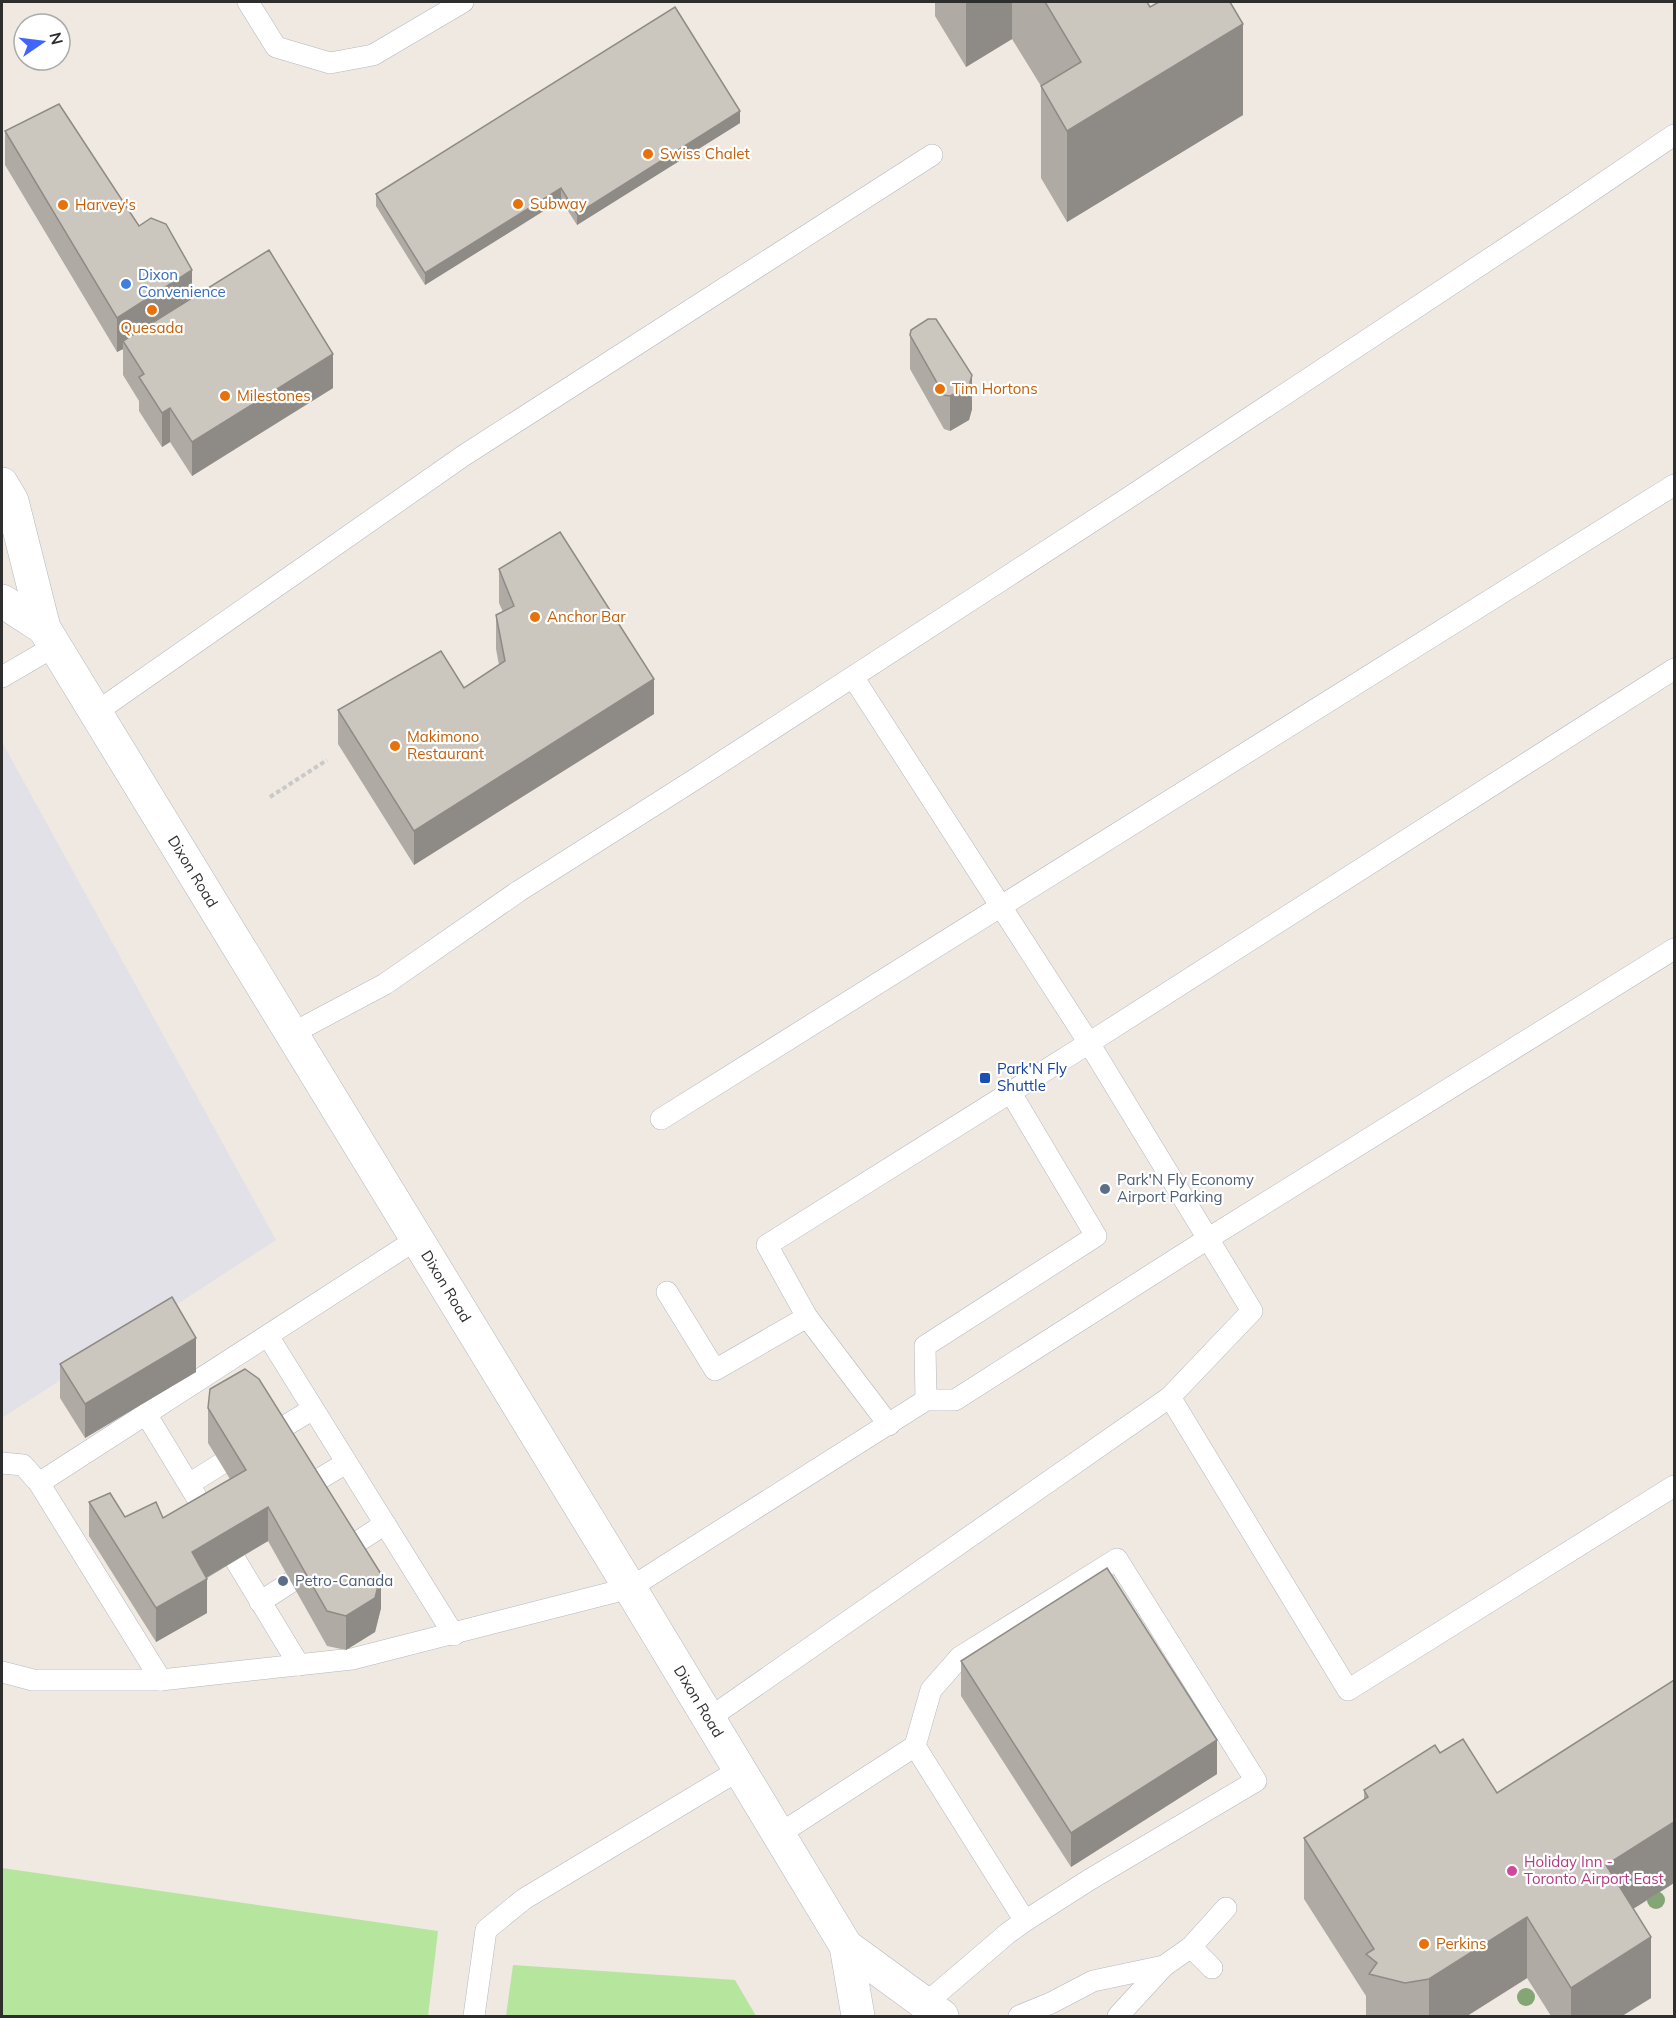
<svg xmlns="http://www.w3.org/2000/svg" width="1676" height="2018" font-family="Mulish,sans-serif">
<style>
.industrial{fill:#e3e1e8}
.green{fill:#b6e59e}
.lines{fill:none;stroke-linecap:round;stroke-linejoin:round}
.lane-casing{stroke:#b4b7c1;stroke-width:22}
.secondary-casing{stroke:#b4b7c1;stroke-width:34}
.path{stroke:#c9c9c9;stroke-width:4;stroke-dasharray:4.5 3;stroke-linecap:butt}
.lane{stroke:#fff;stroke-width:21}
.secondary{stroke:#fff;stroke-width:33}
.tree{fill:#84a574}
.wall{fill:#afaba4}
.shaded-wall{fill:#8e8b86}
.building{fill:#cbc7bf;stroke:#8e8b86;stroke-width:1.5}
.food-dot{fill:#e8710a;stroke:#fff;stroke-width:2}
.shop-dot{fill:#3f7fe0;stroke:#fff;stroke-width:2}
.transit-dot{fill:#1a4fb4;stroke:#fff;stroke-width:2}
.service-dot{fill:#5c6f8a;stroke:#fff;stroke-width:2}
.hotel-dot{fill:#d1479c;stroke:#fff;stroke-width:2}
.labels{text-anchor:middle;stroke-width:4.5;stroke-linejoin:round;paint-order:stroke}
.food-label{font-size:15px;fill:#c56008;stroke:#fff;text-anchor:start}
.shop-label{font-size:15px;fill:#366cbe;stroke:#fff;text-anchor:start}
.street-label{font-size:15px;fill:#2e2e2e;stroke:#fff}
.transit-label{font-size:15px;fill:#164399;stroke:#fff;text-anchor:start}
.service-label{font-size:15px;fill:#4e5e75;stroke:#fff;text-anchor:start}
.hotel-label{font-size:15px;fill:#b23c85;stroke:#fff;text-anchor:start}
</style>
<rect width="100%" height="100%" fill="#efe9e1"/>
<path class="industrial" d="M 2,742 L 276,1240 L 2,1418 Z"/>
<g class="green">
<path d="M 2,1868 L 438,1931 L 428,2016 L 2,2016 Z"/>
<path d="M 513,1965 L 735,1980 L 756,2016 L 506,2016 Z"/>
</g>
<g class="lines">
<defs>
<g id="lane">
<path d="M 248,2 L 276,47 L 330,63 L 373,55 L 463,2"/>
<path d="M 2,677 L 55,646"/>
<path d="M 853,677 L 1089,1043 L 1252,1311 L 1170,1397"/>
<path d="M 95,713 L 463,456 L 932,155"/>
<path d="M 291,1034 L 385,984 L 519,891 L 697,778 L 1125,500 L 1562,211 L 1674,135"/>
<path d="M 661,1119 L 1674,485"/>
<path d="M 417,1239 L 39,1483 L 161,1680 L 352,1659 L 630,1588 L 926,1400 L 955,1400 L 1209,1238 L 1674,949"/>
<path d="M 667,1292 L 715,1370 L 807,1317 L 767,1245 L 1089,1043 L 1674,669"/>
<path d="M 807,1317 L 889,1425"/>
<path d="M 268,1336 L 454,1635"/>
<path d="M 926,1400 L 925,1346 L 1096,1236 L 1011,1093"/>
<path d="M 146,1414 L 211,1521"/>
<path d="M 272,1434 L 313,1409"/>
<path d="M 2,1463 L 23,1465 L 39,1483"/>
<path d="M 189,1484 L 221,1464"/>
<path d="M 306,1487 L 346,1463"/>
<path d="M 345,1550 L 385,1524"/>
<path d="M 236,1561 L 299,1665"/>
<path d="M 260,1602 L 291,1582"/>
<path d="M 2,1672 L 33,1680 L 161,1680"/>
<path d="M 708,1719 L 1170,1397 L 1348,1690 L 1674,1486"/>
<path d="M 778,1835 L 915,1746 L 931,1690 L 960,1657 L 1117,1559 L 1256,1781 L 1089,1880 L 1025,1921 L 915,1746"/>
<path d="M 1191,1947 L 1212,1968"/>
<path d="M 925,2004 L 1008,1933 L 1025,1921"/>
<path d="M 474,2016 L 486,1930 L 524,1899 L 739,1770"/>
<path d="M 1019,2016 L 1051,2003 L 1093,1981 L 1164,1966"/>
<path d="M 1118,2016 L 1164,1966 L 1191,1947 L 1226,1908"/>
</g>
<g id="secondary">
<path id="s1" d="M 2,484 L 12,501 L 44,628 L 630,1588 L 846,1946 L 858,2016"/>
<path d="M 2,601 L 44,628"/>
<path d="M 846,1946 L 942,2016"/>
</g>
</defs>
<use href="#lane" class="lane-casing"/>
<use href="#secondary" class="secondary-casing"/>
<path class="path" d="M 270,797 L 327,760"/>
<use href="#lane" class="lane"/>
<use href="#secondary" class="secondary"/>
</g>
<g class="tree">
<circle cx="1656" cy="1900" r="9"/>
<circle cx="1526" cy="1997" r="9"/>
</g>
<g class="wall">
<path d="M 935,2 L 1147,2 L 1150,7 L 1243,115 L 1067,222 L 1041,178 L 1041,86 L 1012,39 L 966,67 L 935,16 Z"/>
<path d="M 740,123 L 577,225 L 561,200 L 425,285 L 376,206 L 376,194 Z"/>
<path d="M 5,131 L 139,226 L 192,298 L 333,388 L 192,476 L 170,442 L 162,447 L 139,411 L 139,401 L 123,375 L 123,349 L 117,352 L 5,165 Z"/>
<path d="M 910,335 L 972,409 L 969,420 L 950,431 L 944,429 L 910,369 Z"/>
<path d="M 499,569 L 654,714 L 414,865 L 338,744 L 338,710 L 464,688 L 499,665 L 496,649 L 496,615 L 503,612 L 499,603 Z"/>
<path d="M 60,1364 L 196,1372 L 85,1438 L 60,1398 Z"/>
<path d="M 208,1408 L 381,1608 L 375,1632 L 346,1650 L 327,1646 L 268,1541 L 207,1578 L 207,1613 L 156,1642 L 89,1536 L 89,1502 L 125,1517 L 163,1518 L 230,1479 L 208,1443 Z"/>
<path d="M 961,1661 L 1217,1774 L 1071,1867 L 961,1696 Z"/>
<path d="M 1674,1680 L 1674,1883 L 1633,1909 L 1651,1998 L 1622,2016 L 1551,2016 L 1527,1978 L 1467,2016 L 1368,2016 L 1366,2015 L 1366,1996 L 1304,1899 L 1304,1838 L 1364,1800 L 1364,1790 L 1440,1753 L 1497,1793 Z"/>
</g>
<g class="shaded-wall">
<path d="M 966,2 L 1012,2 L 1012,39 L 966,67 Z"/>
<path d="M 1243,24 L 1243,115 L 1067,222 L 1067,131 Z"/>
<path d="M 740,111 L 740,123 L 577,225 L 577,214 Z"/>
<path d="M 561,188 L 561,200 L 425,285 L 425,273 Z"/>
<path d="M 192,270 L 192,304 L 123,341 L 123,349 L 117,352 L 117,318 Z"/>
<path d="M 333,354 L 333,388 L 192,476 L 192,442 Z"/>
<path d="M 972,375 L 972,409 L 969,420 L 950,431 L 950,396 Z"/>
<path d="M 170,408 L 170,442 L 162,447 L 162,413 Z"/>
<path d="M 654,679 L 654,714 L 414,865 L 414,831 Z"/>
<path d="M 196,1338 L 196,1372 L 85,1438 L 85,1404 Z"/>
<path d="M 268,1507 L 268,1541 L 192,1586 L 192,1552 Z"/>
<path d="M 381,1574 L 381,1608 L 375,1632 L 346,1650 L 346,1616 Z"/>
<path d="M 207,1579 L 207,1613 L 156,1642 L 156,1608 Z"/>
<path d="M 1217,1740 L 1217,1774 L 1071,1867 L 1071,1833 Z"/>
<path d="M 1674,1822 L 1674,1883 L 1606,1926 L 1606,1865 Z"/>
<path d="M 1527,1917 L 1527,1978 L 1467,2016 L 1429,2016 L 1429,1979 Z"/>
<path d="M 1651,1937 L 1651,1998 L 1622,2016 L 1571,2016 L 1571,1988 Z"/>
</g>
<g class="building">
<path d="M 1045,2 L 1147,2 L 1150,7 L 1159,2 L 1230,2 L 1243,24 L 1067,131 L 1041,86 L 1081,62 Z"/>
<path d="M 675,7 L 740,111 L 577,214 L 561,188 L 425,273 L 376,194 Z"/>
<path d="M 59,104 L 139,226 L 151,218 L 166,224 L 192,270 L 117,318 L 5,131 Z"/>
<path d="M 269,250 L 333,354 L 192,442 L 170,408 L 162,413 L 139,377 L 144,374 L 123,341 Z"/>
<path d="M 928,319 L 936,319 L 972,375 L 969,386 L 950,396 L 944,395 L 910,335 L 911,330 Z"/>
<path d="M 560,532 L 654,679 L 414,831 L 338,710 L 441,651 L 464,688 L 505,661 L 496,615 L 514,606 L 499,569 Z"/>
<path d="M 172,1297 L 196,1338 L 85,1404 L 60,1364 Z"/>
<path d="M 245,1369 L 259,1379 L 381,1574 L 375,1598 L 346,1616 L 327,1611 L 268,1507 L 192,1552 L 207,1579 L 156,1608 L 89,1502 L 110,1493 L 125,1517 L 156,1502 L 163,1518 L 246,1470 L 208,1408 L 210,1389 Z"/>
<path d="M 1107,1568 L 1217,1740 L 1071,1833 L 961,1661 Z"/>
<path d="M 1674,1680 L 1674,1822 L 1606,1865 L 1651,1937 L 1571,1988 L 1527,1917 L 1429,1979 L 1405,1983 L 1369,1974 L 1377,1963 L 1366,1954 L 1374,1949 L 1304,1838 L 1368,1797 L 1364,1790 L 1435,1745 L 1440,1753 L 1463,1739 L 1497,1793 Z"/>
</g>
<g class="food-dot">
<circle cx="648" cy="154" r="6"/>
<circle cx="518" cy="204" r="6"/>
<circle cx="63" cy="205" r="6"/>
<circle cx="152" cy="310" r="6"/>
<circle cx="940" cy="389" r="6"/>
<circle cx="225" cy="396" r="6"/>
<circle cx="535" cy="617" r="6"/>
<circle cx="395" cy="746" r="6"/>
<circle cx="1424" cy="1944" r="6"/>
</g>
<circle class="shop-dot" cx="126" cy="284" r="6"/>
<rect class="transit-dot" x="979" y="1072" width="12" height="12" rx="3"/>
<g class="service-dot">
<circle cx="1105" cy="1189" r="6"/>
<circle cx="283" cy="1581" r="6"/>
</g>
<circle class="hotel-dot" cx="1512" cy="1871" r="6"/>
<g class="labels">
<g class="food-label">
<text x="660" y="159">Swiss Chalet</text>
<text x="530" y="209">Subway</text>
<text x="75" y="210">Harvey's</text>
<text x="152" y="333" text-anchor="middle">Quesada</text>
<text x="952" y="394">Tim Hortons</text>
<text x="237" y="401">Milestones</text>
<text x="547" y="622">Anchor Bar</text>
<text x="407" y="742">Makimono<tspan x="407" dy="17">Restaurant</tspan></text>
<text x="1436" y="1949">Perkins</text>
</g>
<g class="shop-label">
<text x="138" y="280">Dixon<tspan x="138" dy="17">Convenience</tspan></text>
</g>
<g class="street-label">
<text dy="5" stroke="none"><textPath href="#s1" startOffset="436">Dixon Road</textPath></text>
<text dy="5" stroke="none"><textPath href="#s1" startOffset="922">Dixon Road</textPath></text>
<text dy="5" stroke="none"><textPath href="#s1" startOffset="1408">Dixon Road</textPath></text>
</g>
<g class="transit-label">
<text x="997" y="1074">Park'N Fly<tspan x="997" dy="17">Shuttle</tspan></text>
</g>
<g class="service-label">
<text x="1117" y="1185">Park'N Fly Economy<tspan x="1117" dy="17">Airport Parking</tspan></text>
<text x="295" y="1586">Petro-Canada</text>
</g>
<g class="hotel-label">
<text x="1524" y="1867">Holiday Inn -<tspan x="1524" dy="17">Toronto Airport East</tspan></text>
</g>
</g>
<rect width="1676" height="2018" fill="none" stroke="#2e2e2e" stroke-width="6"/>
<g transform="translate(42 42) rotate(76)"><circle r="28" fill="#ffffff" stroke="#ababab" stroke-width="1.5"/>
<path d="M0-4.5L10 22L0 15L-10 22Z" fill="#4264fb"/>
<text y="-9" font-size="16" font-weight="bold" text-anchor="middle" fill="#2e2e2e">N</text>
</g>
</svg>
